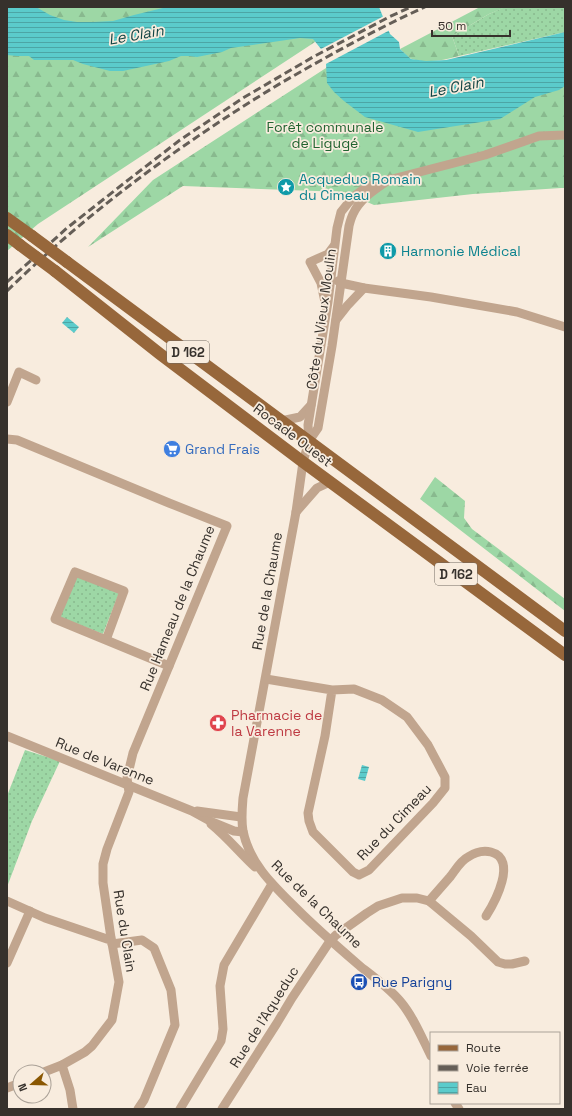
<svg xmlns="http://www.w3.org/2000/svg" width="572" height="1116" font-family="'Space Grotesk',sans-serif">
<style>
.grass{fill:url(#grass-dots)}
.forest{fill:url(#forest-firs)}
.water{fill:url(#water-rules)}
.pier{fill:#f8ecde}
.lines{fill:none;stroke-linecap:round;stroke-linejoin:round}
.street{stroke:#c1a58e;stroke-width:9}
.primary{stroke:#97673b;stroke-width:12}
.rail{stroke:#655e57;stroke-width:3;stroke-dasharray:8 4;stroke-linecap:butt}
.primary-bridge{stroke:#97673b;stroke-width:12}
.labels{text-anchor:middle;stroke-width:3.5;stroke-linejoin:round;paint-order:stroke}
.shield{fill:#f8ecde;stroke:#706961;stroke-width:1}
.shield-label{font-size:13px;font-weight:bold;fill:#36312c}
.park-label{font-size:14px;fill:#226431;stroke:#f8ecde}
.culture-label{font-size:14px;fill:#0d838f;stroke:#f8ecde;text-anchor:start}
.street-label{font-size:14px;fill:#36312c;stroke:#f8ecde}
.shop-label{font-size:14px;fill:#366cbe;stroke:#f8ecde;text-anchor:start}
.health-label{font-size:14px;fill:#be3a42;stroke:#f8ecde;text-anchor:start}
.transit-label{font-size:14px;fill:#164399;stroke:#f8ecde;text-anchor:start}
.water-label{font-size:15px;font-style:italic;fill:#124545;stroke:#f8ecde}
</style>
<defs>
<pattern id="grass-dots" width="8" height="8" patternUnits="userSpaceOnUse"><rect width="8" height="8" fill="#9dd7a5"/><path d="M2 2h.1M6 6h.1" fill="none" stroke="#88b98e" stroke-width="1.8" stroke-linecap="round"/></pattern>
<pattern id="forest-firs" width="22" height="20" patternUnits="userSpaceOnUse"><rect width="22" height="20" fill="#9dd7a5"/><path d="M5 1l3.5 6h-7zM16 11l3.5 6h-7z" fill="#88b98e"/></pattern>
<pattern id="water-rules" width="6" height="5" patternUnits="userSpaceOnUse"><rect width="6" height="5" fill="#5bcbcb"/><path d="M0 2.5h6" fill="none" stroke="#4ca5a5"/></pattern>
</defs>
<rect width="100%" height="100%" fill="#f8ecde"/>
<g class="grass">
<path d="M 505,7 L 565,7 L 565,32 L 459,56 L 452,36 L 489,14 Z"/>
<path d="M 77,576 L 119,593 L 103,634 L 60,617 Z"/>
<path d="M 25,750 L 60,761 L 32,821 L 7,887 L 7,796 Z"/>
</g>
<g class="forest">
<path d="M 7,7 L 357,7 L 325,29 L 315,42 L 38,224 L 7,251 Z"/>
<path d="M 480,7 L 506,7 L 489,14 L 452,36 L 459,56 C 444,60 427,64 412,59 C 408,58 404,52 400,49 Z"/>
<path d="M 326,68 L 565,79 L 565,188 L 561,188 L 473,194 L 374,205 L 344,192 L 183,186 L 88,247 L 153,180 Z"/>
<path d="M 435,477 L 465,501 L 464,518 L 472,529 L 565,599 L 565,611 L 420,499 Z"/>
</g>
<g class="water">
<path d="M 7,7 L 36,7 L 50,15 L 64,20 L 77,22 L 93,22 L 113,21 L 134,15 L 167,7 L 379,7 L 390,34 L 399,42 L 400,49 L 411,59 L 426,61 L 446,60 L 565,32 L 565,86 L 559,90 L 535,97 L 500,119 L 418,132 L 365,117 L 344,101 L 334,92 L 327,83 L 326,64 L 321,49 L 313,39 L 300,38 L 231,48 L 222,52 L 197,57 L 189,56 L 181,56 L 169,61 L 123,71 L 110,71 L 83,64 L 73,60 L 34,60 L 29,56 L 17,56 L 7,55 Z"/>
<path d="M 67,317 L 79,327 L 74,333 L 62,323 Z"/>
<path d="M 362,765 L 369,767 L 365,781 L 358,779 Z"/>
</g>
<path class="pier" d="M 384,16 L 390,30 L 324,65 L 319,50 Z"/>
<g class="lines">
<g class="street">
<path d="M 390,179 C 376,189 360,198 353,214 C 351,218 350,222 349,226 L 332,346 L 318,428 L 309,441 L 303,462 L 296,512 L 243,798 C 242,810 241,820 243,831 C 250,865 275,887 298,910 C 318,930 339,948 361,967 C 374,977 389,988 400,1001 C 413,1016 422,1038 431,1056"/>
<path d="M 338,281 L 341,283 L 364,288 L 431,297 L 517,312 L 565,327"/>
<path d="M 325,302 L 321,283 L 310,262 L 328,254 L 334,246"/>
<path d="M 336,320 L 347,306 L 364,288"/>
<path d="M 7,402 L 19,372 L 36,380"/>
<path d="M 281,421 L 300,417 L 311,405"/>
<path d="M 7,439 L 17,440 L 169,503 L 227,526 L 133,753 L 127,778 L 129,792 L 107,849 L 103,864 L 103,883 L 111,938 L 119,982 L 112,1020 L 92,1046 L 85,1052 L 62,1065 L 44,1072"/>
<path d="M 309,441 L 308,425 L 328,302 L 337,228 L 341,212 L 349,202 L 357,194 L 365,188 L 377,183 L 485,155 L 539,136 L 565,135"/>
<path d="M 296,512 L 317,488 L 330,482"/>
<path d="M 106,640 L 124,591 L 75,572 L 55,619 L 169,666"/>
<path d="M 266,679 L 332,690 L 354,689 L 382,700 L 407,717 L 428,745 L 445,777 L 445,788 L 433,803 L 369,870 L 359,875 L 353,872 L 313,832 L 309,821 L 308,813 L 325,736 L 332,690"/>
<path d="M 7,736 L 192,811 L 212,822 L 234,831 L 243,832"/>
<path d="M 197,811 L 241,817"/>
<path d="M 211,824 C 227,837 240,853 255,867"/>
<path d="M 7,901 L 45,918 L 107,939 L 111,938"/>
<path d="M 429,901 C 436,893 443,885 450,877 C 455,871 460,861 468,857 C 474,853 483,850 491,852 C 518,859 495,902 486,916"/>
<path d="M 112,944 L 142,940 L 154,948 L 171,990 L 175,1025 L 144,1100 L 138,1109"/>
<path d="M 7,963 L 30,911"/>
<path d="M 62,1065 L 70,1090 L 73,1109"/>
<path d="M 7,1088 L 20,1083"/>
<path d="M 455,1103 L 459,1109"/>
<path d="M 180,1109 L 221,1041 L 223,1029 L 220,986 L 224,965 L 272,884"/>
<path d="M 222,1109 L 277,1023 L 292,998 L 330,941 L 336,935 L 367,913 L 378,906 L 402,898 L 417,898 L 429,901 L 471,936 L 498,962 L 505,964 L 512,964 L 525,961"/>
</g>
<g class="primary">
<path d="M 7,218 L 32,236"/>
<path d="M 7,235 L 20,245"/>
<path d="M 67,262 L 565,631"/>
<path d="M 55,271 L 160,354 L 303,462 L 565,655"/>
</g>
<g class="rail">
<path d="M 7,282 L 67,228 L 123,184 L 180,140 L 243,98 L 313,57 L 389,17 L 411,7"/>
<path d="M 7,291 C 89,211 183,142 281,83 C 328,56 376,29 425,7"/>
</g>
<g class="primary-bridge">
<path d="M 32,236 L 67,262"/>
<path d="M 20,245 L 55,271"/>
</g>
</g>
<defs>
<symbol id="sight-disc" viewBox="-11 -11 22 22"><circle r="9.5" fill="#0f9aa8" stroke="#f8ecde"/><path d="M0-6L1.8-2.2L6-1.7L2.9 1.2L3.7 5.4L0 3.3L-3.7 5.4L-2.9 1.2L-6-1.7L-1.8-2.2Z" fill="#fff"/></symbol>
<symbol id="building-disc" viewBox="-11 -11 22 22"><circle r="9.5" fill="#0f9aa8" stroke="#f8ecde"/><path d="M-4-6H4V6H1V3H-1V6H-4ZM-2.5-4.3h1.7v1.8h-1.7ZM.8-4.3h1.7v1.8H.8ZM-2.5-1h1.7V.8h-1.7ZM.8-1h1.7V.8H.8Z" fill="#fff"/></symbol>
<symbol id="supermarket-disc" viewBox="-11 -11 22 22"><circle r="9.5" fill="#3f7fe0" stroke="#f8ecde"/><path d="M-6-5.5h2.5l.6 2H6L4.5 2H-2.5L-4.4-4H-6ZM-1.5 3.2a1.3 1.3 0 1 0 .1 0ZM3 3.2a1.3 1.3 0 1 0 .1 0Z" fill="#fff"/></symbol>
<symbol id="pharmacy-disc" viewBox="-11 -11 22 22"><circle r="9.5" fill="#e0444e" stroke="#f8ecde"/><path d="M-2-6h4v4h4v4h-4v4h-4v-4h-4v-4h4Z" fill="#fff"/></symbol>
<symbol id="bus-disc" viewBox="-11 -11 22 22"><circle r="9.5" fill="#1a4fb4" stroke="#f8ecde"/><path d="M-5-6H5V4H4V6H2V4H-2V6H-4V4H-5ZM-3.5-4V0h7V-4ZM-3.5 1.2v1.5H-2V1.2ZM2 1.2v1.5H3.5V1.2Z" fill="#fff"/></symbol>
</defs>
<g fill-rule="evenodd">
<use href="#sight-disc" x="276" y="177" width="20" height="20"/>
<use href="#building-disc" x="378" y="241" width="20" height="20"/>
<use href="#supermarket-disc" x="162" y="439" width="20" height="20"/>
<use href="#pharmacy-disc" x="208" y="713" width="20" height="20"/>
<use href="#bus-disc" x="349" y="972" width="20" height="20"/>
</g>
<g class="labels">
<g class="shield">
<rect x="167" y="341" width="42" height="22" rx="3"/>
<rect x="435" y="563" width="42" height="22" rx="3"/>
</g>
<g class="shield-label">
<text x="188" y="357">D 162</text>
<text x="456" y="579">D 162</text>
</g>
<g class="park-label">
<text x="325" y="132">Forêt communale<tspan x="325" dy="16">de Ligugé</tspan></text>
</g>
<g class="culture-label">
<text x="299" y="184">Acqueduc Romain<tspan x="299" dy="16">du Cimeau</tspan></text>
<text x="401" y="256">Harmonie Médical</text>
</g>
<g class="street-label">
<text transform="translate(321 319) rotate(-82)" y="5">Côte du Vieux Moulin</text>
<text transform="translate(293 435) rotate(37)" y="5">Rocade Ouest</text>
<text transform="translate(267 591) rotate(-80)" y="5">Rue de la Chaume</text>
<text transform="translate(177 608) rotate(-68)" y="5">Rue Hameau de la Chaume</text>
<text transform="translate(105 761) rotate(22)" y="5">Rue de Varenne</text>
<text transform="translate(394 822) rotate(-46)" y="5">Rue du Cimeau</text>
<text transform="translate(317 904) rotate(44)" y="5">Rue de la Chaume</text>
<text transform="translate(125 931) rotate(81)" y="5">Rue du Clain</text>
<text transform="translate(264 1017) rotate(-58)" y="5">Rue de l'Aqueduc</text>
</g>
<g class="shop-label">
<text x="185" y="454">Grand Frais</text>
</g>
<g class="health-label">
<text x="231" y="720">Pharmacie de<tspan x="231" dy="16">la Varenne</tspan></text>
</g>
<g class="transit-label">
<text x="372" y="987">Rue Parigny</text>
</g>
<g class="water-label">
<text transform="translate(136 35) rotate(-10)" y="5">Le Clain</text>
<text transform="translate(456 87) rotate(-11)" y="5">Le Clain</text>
</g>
</g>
<rect width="572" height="1116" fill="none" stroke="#36312c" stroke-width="16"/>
<rect x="430" y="1032" width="130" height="72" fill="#f8ecde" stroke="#aaa197"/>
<rect x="438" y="1045" width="20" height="6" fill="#97673b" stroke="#aaa197"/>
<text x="466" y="1052" font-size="12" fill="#36312c">Route</text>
<rect x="438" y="1065" width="20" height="6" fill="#655e57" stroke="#aaa197"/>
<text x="466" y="1072" font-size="12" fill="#36312c">Voie ferrée</text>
<rect x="438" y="1082" width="20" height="12" fill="url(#water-rules)" stroke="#aaa197"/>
<text x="466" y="1092" font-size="12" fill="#36312c">Eau</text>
<g transform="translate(32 1084) rotate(250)"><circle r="19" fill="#f8ecde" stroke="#aaa197"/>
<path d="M0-3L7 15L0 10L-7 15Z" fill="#8a5702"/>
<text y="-6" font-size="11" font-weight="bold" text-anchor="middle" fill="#36312c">N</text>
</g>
<path d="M432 30v6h78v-6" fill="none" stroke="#36312c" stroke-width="2"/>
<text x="438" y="30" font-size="12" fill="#36312c" stroke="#f8ecde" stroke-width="3" paint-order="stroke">50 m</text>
</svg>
